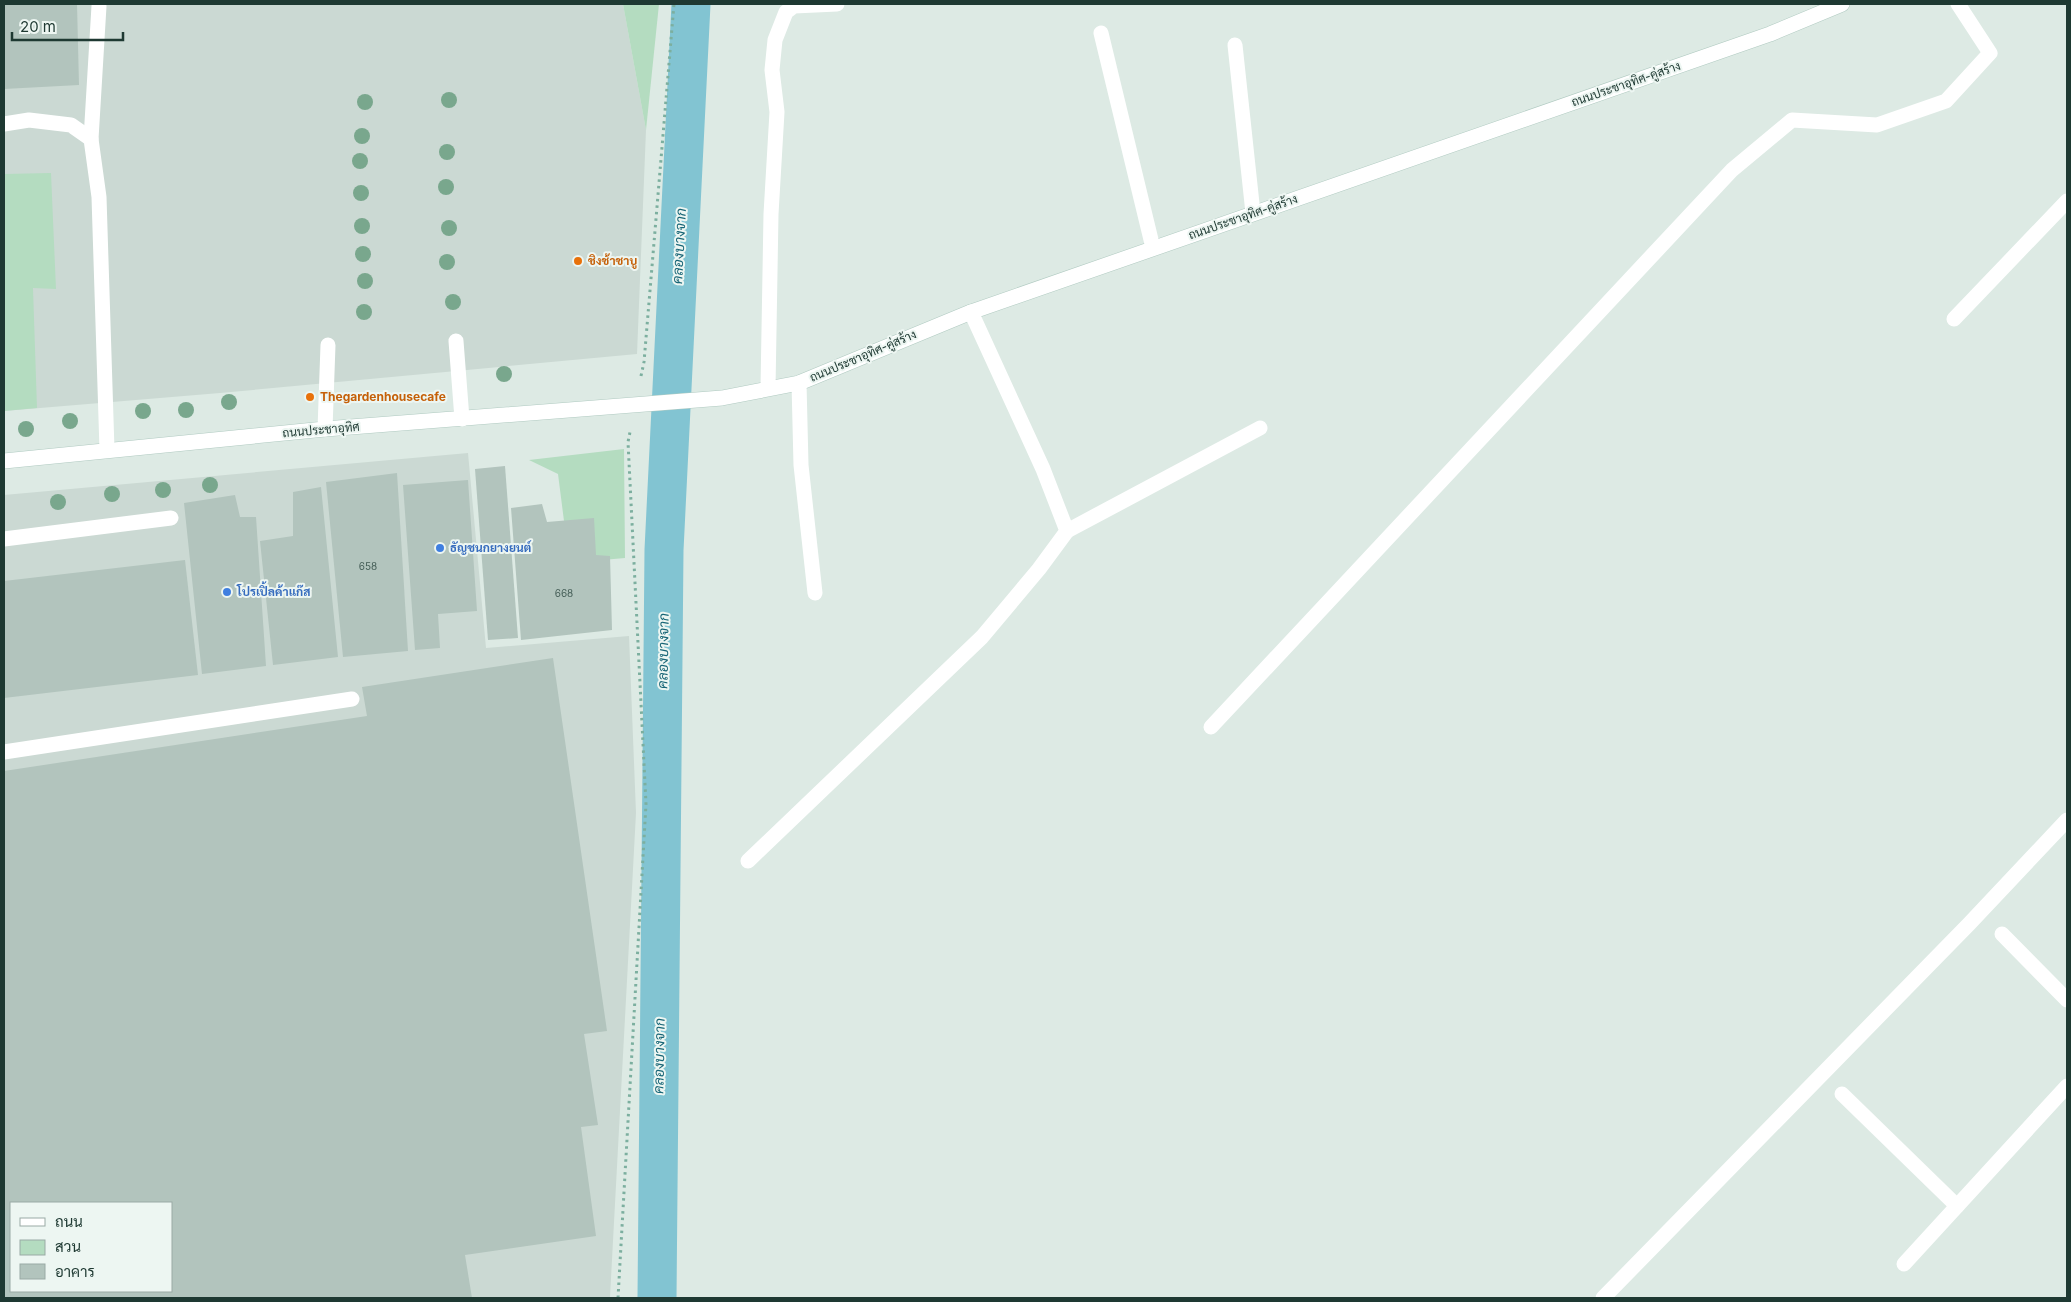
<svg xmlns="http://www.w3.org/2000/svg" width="2071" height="1302" font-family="Inter,Sarabun,sans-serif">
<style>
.built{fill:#cbd9d3;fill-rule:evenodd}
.green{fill:#b4dcc0}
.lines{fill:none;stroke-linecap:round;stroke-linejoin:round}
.canal{stroke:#82c4d2;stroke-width:39}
.building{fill:#b2c4bd;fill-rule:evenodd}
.secondary-casing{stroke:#b0cac1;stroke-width:16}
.path{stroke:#7caf9f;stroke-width:3;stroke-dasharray:2.5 4;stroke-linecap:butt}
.service{stroke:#fff;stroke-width:15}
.minor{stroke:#fff;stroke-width:15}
.secondary{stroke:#fff;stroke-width:15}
.tree{fill:#79a78d}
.food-dot{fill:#e8710a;stroke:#edf6f2;stroke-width:2}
.shop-dot{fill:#3f7fe0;stroke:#edf6f2;stroke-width:2}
.labels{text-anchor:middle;stroke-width:4;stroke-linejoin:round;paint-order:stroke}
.number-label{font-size:10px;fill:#435c55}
.street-label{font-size:12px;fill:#1e3932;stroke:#edf6f2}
.food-label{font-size:12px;font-weight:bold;fill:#c56008;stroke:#edf6f2;text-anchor:start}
.shop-label{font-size:12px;font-weight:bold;fill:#366cbe;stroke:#edf6f2;text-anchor:start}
.water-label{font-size:14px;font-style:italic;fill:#176576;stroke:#edf6f2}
</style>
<rect width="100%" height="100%" fill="#ddeae4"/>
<g class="built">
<path d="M 4,4 L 623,4 L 646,130 L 637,354 L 220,393 L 4,411 Z"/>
<path d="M 468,453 L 486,648 L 629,636 L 636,813 L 610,1297 L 4,1298 L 4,495 ZM 11,1203 L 171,1203 L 171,1291 L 11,1291 Z"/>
</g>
<g class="green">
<path d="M 623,4 L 659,4 L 646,130 Z"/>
<path d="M 51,173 L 56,289 L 33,288 L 37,408 L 4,411 L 4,174 Z"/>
<path d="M 624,449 L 625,558 L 591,561 L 564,521 L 558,474 L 529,460 Z"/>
</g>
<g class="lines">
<path class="canal" d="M 657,1298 L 664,550 L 691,4"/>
</g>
<g class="building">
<path d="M 4,4 L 77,4 L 79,85 L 4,89 Z"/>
<path d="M 505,466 L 518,638 L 488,640 L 475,469 Z"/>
<path d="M 397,473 L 408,651 L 343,657 L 326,482 Z"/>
<path d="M 468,480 L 477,611 L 438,614 L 440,648 L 415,650 L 403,485 Z"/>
<path d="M 321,487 L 338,657 L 273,665 L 260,541 L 293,536 L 293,492 Z"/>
<path d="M 235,495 L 240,517 L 256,517 L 266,666 L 202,674 L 184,503 Z"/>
<path d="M 542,504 L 547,522 L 594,518 L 596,555 L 610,556 L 612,630 L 521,640 L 511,508 Z"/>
<path d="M 185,560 L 198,675 L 4,698 L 4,581 Z"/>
<path d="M 553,658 L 607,1031 L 584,1034 L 598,1125 L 581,1127 L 596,1236 L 465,1255 L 472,1298 L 4,1298 L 4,771 L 367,716 L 362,687 ZM 11,1203 L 171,1203 L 171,1291 L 11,1291 Z"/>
</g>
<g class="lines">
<defs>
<path id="secondary" d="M 4,461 L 325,429 L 722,398 L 799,383 L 971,312 L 1770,34 L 1842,4"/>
</defs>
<use href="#secondary" class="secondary-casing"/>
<g class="path">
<path d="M 641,376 L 644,362 L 674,4"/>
<path d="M 618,1298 L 646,804 L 628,442 L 630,432"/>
</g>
<g class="service">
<path d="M 1101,33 L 1153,248"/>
<path d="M 1235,45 L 1253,213"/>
<path d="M 4,124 L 29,120 L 71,125 L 91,139 L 99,197 L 107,450"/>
<path d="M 91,139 L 99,6"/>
<path d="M 1954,319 L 2067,201"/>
<path d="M 456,341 L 462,419"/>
<path d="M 799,383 L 801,465 L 815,593"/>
<path d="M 325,429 L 328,345"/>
<path d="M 1067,531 L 1260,428"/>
<path d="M 4,539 L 171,518"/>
<path d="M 1211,727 L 1732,170 L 1792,120 L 1877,125 L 1946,101 L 1990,53 L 1958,4"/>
<path d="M 4,752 L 352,699"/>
<path d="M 748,861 L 982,637 L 1039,569 L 1067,531 L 1043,469 L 971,312"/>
</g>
<g class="minor">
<path d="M 768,388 L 771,214 L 777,112 L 772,70 L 775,40 L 786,12 L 794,6 L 837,4"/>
<path d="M 2002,934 L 2067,1000"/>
<path d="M 1842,1094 L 1957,1206"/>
<path d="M 1904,1264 L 2067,1086"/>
<path d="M 1603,1298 L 1969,924 L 2067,820"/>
</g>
<use href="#secondary" class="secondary"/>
</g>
<g class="tree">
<circle cx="449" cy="100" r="8"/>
<circle cx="365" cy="102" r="8"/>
<circle cx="362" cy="136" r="8"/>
<circle cx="447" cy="152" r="8"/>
<circle cx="360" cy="161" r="8"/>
<circle cx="446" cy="187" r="8"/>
<circle cx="361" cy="193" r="8"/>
<circle cx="362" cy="226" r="8"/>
<circle cx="449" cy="228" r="8"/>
<circle cx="363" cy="254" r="8"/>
<circle cx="447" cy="262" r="8"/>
<circle cx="365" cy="281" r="8"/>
<circle cx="453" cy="302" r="8"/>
<circle cx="364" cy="312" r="8"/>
<circle cx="504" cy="374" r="8"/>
<circle cx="229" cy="402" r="8"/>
<circle cx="186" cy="410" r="8"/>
<circle cx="143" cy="411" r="8"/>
<circle cx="70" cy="421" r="8"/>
<circle cx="26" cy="429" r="8"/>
<circle cx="210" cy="485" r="8"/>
<circle cx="163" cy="490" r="8"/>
<circle cx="112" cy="494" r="8"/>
<circle cx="58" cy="502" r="8"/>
</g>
<g class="food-dot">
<circle cx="578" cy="261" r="5"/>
<circle cx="310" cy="397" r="5"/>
</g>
<g class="shop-dot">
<circle cx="440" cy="548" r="5"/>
<circle cx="227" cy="592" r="5"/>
</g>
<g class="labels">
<g class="number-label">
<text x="368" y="570">658</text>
<text x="564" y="597">668</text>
</g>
<g class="street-label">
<text transform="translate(1626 84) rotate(-19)" y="4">ถนนประชาอุทิศ-คู่สร้าง</text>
<text transform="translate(1243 217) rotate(-19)" y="4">ถนนประชาอุทิศ-คู่สร้าง</text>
<text transform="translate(863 356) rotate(-23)" y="4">ถนนประชาอุทิศ-คู่สร้าง</text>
<text transform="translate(321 430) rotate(-5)" y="4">ถนนประชาอุทิศ</text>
</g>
<g class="food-label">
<text x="588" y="265">ชิงช้าชาบู</text>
<text x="320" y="401">Thegardenhousecafe</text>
</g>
<g class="shop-label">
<text x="450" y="552">ธัญชนกยางยนต์</text>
<text x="237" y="596">โปรเปิ้ลค้าแก๊ส</text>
</g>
<g class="water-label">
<text transform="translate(679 246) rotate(-87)" y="5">คลองบางจาก</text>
<text transform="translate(663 651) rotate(-89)" y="5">คลองบางจาก</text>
<text transform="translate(659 1056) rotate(-89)" y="5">คลองบางจาก</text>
</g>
</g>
<rect width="2071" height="1302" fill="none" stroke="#1e3932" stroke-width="10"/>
<rect x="10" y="1202" width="162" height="90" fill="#edf6f2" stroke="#9aaaa5"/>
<rect x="20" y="1218" width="25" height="8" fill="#ffffff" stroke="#9aaaa5"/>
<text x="55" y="1227" font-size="15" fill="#1e3932">ถนน</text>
<rect x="20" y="1240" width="25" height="15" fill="#b4dcc0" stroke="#9aaaa5"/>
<text x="55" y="1252" font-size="15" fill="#1e3932">สวน</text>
<rect x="20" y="1264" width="25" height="15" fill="#b2c4bd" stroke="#9aaaa5"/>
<text x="55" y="1277" font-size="15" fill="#1e3932">อาคาร</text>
<path d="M12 32v8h111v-8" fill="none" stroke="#1e3932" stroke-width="2.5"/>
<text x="20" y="32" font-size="15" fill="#1e3932" stroke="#edf6f2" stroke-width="4" paint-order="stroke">20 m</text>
</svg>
